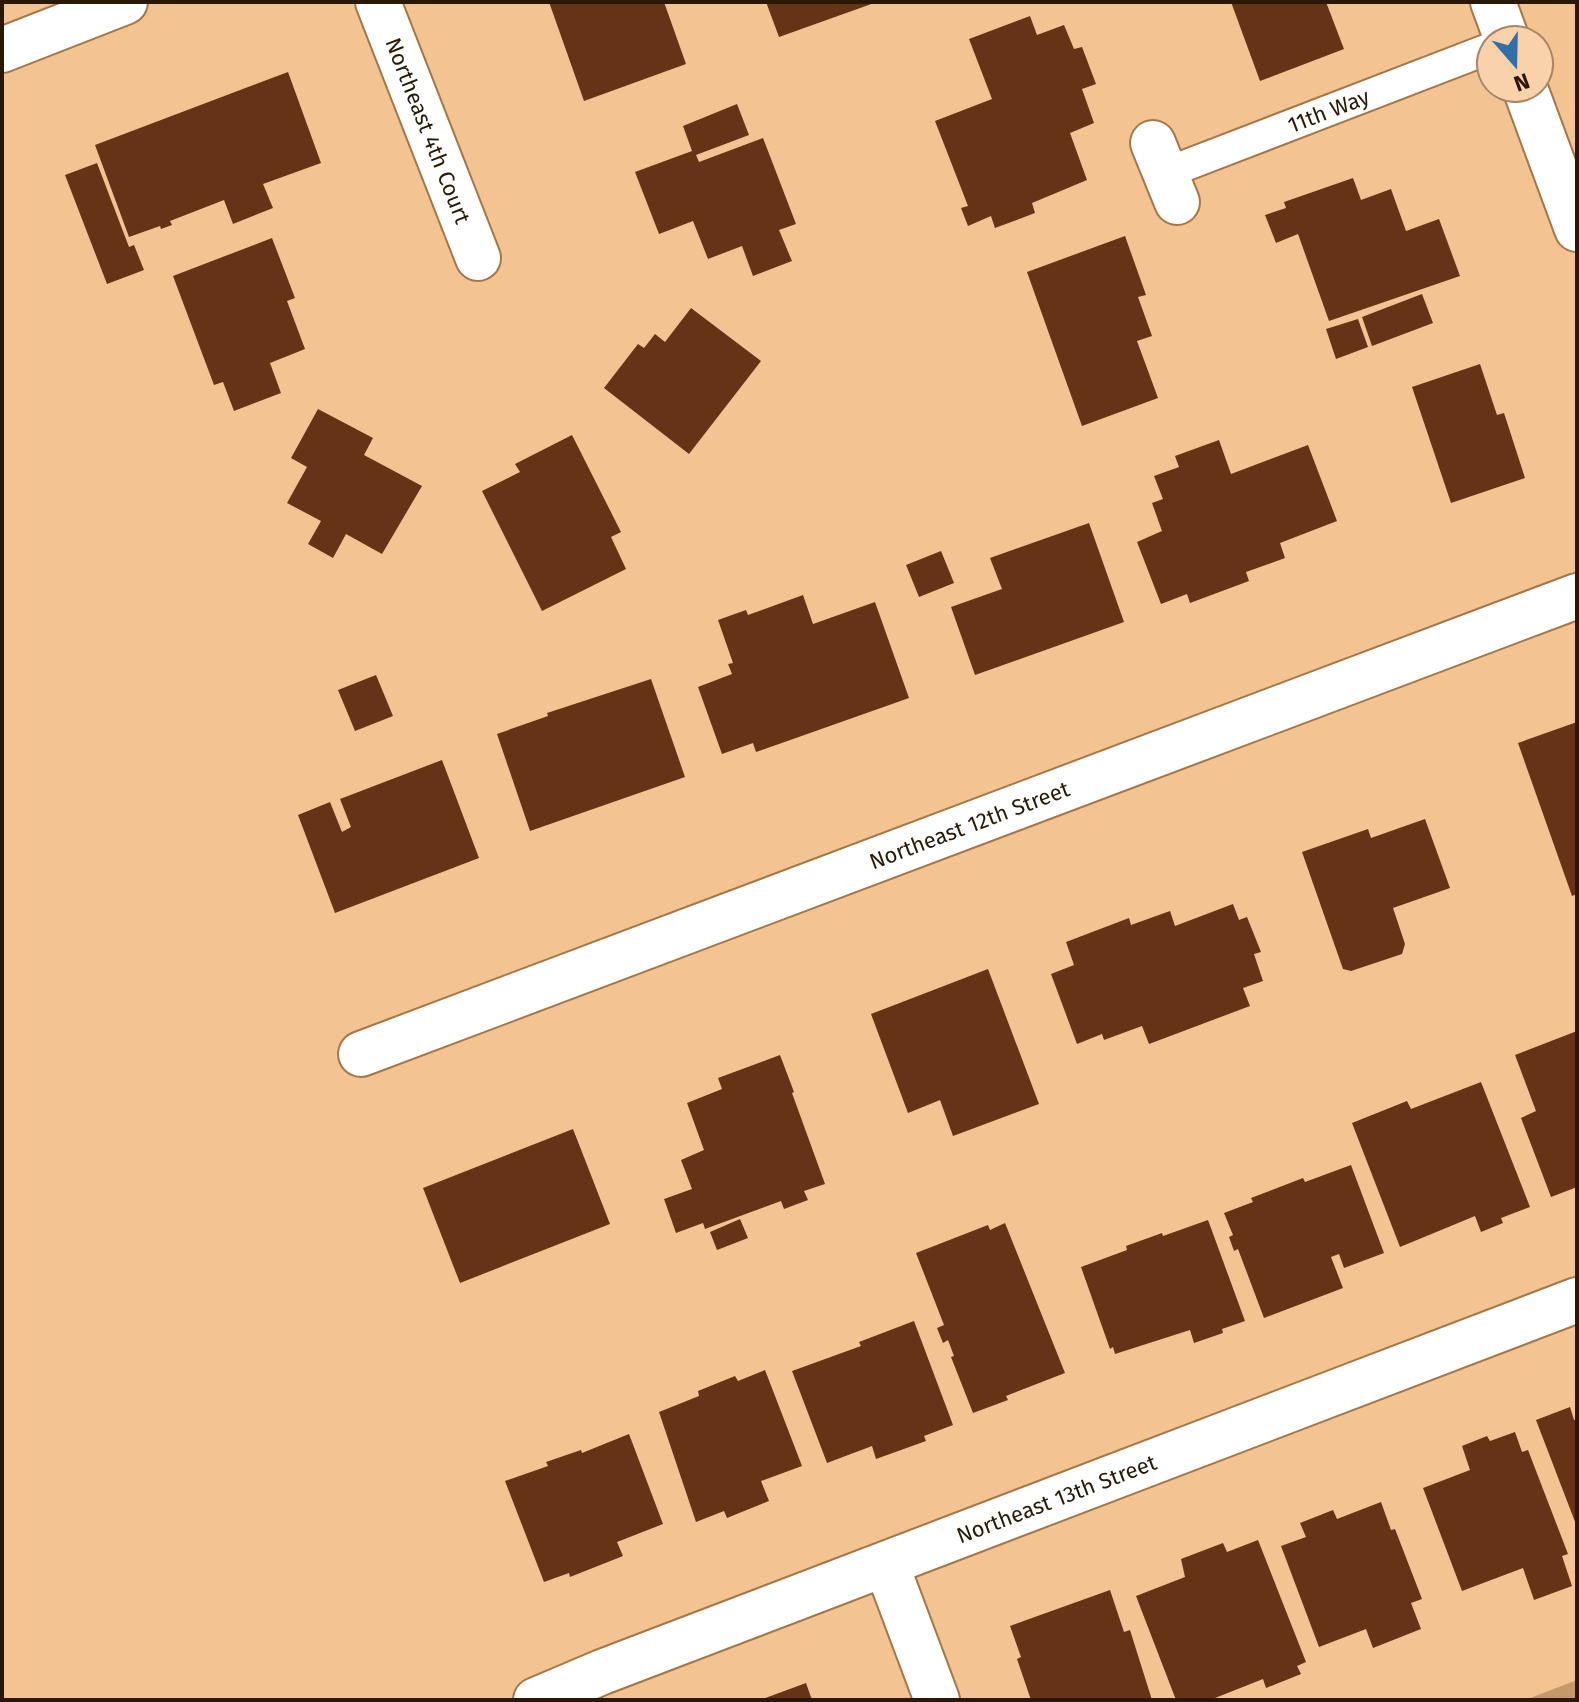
<svg xmlns="http://www.w3.org/2000/svg" width="1579" height="1702" font-family="'Fira Sans',sans-serif">
<style>
.green{fill:#c6996b}
.building{fill:#673317}
.lines{fill:none;stroke-linecap:round;stroke-linejoin:round}
.lane-casing{stroke:#a37748;stroke-width:34}
.street-casing{stroke:#a37748;stroke-width:48}
.lane{stroke:#fff;stroke-width:30}
.street{stroke:#fff;stroke-width:44}
.labels{text-anchor:middle;stroke-width:8;stroke-linejoin:round;paint-order:stroke}
.street-label{font-size:22px;fill:#291805;stroke:#f9d2ab}
</style>
<rect width="100%" height="100%" fill="#f3c392"/>
<path class="green" d="M 1577,1680 L 1577,1700 L 1525,1700 Z"/>
<g class="building">
<path d="M 549,2 L 664,2 L 686,64 L 584,101 Z"/>
<path d="M 766,2 L 877,2 L 779,37 Z"/>
<path d="M 1231,2 L 1326,2 L 1344,49 L 1260,81 Z"/>
<path d="M 1030,16 L 1037,35 L 1064,25 L 1074,49 L 1082,47 L 1096,84 L 1082,89 L 1094,123 L 1070,133 L 1087,180 L 1032,203 L 1035,213 L 995,228 L 991,216 L 968,226 L 961,208 L 968,206 L 935,121 L 992,99 L 969,39 Z"/>
<path d="M 288,72 L 321,163 L 263,184 L 273,208 L 233,224 L 224,200 L 170,221 L 172,225 L 161,229 L 160,226 L 129,237 L 95,145 Z"/>
<path d="M 737,104 L 749,135 L 696,155 L 699,162 L 763,138 L 796,224 L 779,230 L 792,261 L 753,276 L 742,246 L 708,259 L 693,221 L 659,234 L 635,172 L 692,151 L 683,126 Z"/>
<path d="M 97,163 L 129,247 L 134,245 L 144,270 L 107,284 L 65,175 Z"/>
<path d="M 1353,178 L 1361,200 L 1391,189 L 1406,231 L 1439,219 L 1460,276 L 1329,321 L 1298,234 L 1276,243 L 1265,215 L 1286,208 L 1284,202 Z"/>
<path d="M 1125,236 L 1146,295 L 1138,297 L 1152,336 L 1137,341 L 1158,398 L 1082,426 L 1027,272 Z"/>
<path d="M 272,238 L 295,298 L 287,301 L 305,349 L 270,363 L 281,393 L 234,411 L 223,382 L 214,385 L 173,276 Z"/>
<path d="M 1422,294 L 1433,323 L 1372,346 L 1362,317 Z"/>
<path d="M 691,308 L 761,361 L 689,454 L 604,388 L 638,344 L 644,348 L 655,334 L 665,342 Z"/>
<path d="M 1358,319 L 1368,347 L 1336,359 L 1326,329 Z"/>
<path d="M 1480,364 L 1497,415 L 1504,413 L 1525,478 L 1451,503 L 1412,387 Z"/>
<path d="M 318,409 L 373,438 L 364,455 L 422,486 L 382,554 L 346,534 L 333,558 L 308,544 L 321,521 L 287,503 L 307,467 L 291,458 Z"/>
<path d="M 572,435 L 621,532 L 611,537 L 626,569 L 542,611 L 482,491 L 520,472 L 515,464 Z"/>
<path d="M 1219,440 L 1231,474 L 1308,445 L 1337,521 L 1280,543 L 1285,558 L 1246,572 L 1249,581 L 1190,603 L 1187,594 L 1161,604 L 1137,542 L 1162,531 L 1152,503 L 1163,499 L 1154,476 L 1179,467 L 1175,456 Z"/>
<path d="M 1089,523 L 1124,622 L 975,675 L 951,607 L 1002,589 L 990,558 Z"/>
<path d="M 941,551 L 954,583 L 919,597 L 906,565 Z"/>
<path d="M 803,595 L 813,624 L 875,602 L 909,698 L 756,752 L 753,743 L 722,754 L 698,687 L 732,674 L 728,664 L 733,663 L 718,620 L 746,610 L 748,615 Z"/>
<path d="M 376,675 L 393,716 L 355,731 L 338,690 Z"/>
<path d="M 651,679 L 685,777 L 530,831 L 497,734 L 548,716 L 547,713 Z"/>
<path d="M 1577,722 L 1577,894 L 1572,896 L 1518,743 Z"/>
<path d="M 442,760 L 479,858 L 335,913 L 298,815 L 330,802 L 342,832 L 351,827 L 340,799 Z"/>
<path d="M 1425,819 L 1450,888 L 1393,908 L 1405,944 L 1402,954 L 1351,971 L 1343,969 L 1302,852 L 1368,829 L 1371,838 Z"/>
<path d="M 1233,904 L 1239,920 L 1247,917 L 1261,952 L 1254,954 L 1263,981 L 1243,988 L 1250,1006 L 1149,1044 L 1142,1026 L 1104,1040 L 1102,1034 L 1077,1044 L 1051,974 L 1074,965 L 1066,942 L 1129,918 L 1131,925 L 1170,911 L 1175,926 Z"/>
<path d="M 988,969 L 1039,1104 L 953,1136 L 940,1100 L 908,1113 L 871,1014 Z"/>
<path d="M 1577,1031 L 1577,1187 L 1551,1197 L 1521,1118 L 1536,1111 L 1515,1055 Z"/>
<path d="M 780,1055 L 794,1092 L 792,1093 L 825,1184 L 804,1191 L 808,1200 L 784,1209 L 781,1201 L 705,1229 L 703,1223 L 676,1233 L 664,1199 L 692,1189 L 681,1160 L 704,1150 L 687,1103 L 722,1089 L 718,1078 Z"/>
<path d="M 1481,1082 L 1530,1207 L 1501,1218 L 1503,1223 L 1481,1232 L 1475,1216 L 1400,1247 L 1352,1123 L 1407,1101 L 1411,1109 Z"/>
<path d="M 573,1129 L 610,1224 L 460,1283 L 423,1188 Z"/>
<path d="M 1351,1165 L 1384,1253 L 1344,1268 L 1339,1254 L 1331,1257 L 1343,1288 L 1264,1318 L 1238,1249 L 1234,1251 L 1229,1237 L 1233,1235 L 1224,1213 L 1253,1202 L 1251,1198 L 1303,1178 L 1305,1182 Z"/>
<path d="M 740,1219 L 748,1238 L 717,1250 L 710,1232 Z"/>
<path d="M 1208,1220 L 1245,1321 L 1222,1329 L 1223,1333 L 1194,1343 L 1190,1330 L 1115,1354 L 1113,1347 L 1110,1349 L 1081,1267 L 1127,1250 L 1126,1246 L 1162,1233 L 1163,1236 Z"/>
<path d="M 1005,1223 L 1065,1373 L 1006,1396 L 1008,1400 L 973,1413 L 951,1357 L 954,1356 L 948,1340 L 943,1343 L 937,1328 L 944,1325 L 916,1253 L 988,1225 L 990,1230 Z"/>
<path d="M 914,1321 L 953,1425 L 924,1436 L 926,1441 L 876,1459 L 872,1446 L 827,1463 L 792,1371 L 861,1346 L 859,1342 Z"/>
<path d="M 765,1370 L 802,1466 L 761,1481 L 769,1501 L 727,1518 L 724,1511 L 696,1522 L 659,1412 L 699,1396 L 698,1391 L 735,1376 L 738,1381 Z"/>
<path d="M 1570,1407 L 1574,1420 L 1577,1419 L 1577,1527 L 1536,1420 Z"/>
<path d="M 1515,1432 L 1522,1452 L 1528,1450 L 1568,1554 L 1562,1556 L 1572,1586 L 1534,1600 L 1523,1568 L 1462,1591 L 1423,1488 L 1470,1470 L 1462,1446 L 1487,1436 L 1490,1441 Z"/>
<path d="M 629,1434 L 663,1524 L 617,1542 L 623,1556 L 570,1577 L 569,1573 L 544,1582 L 505,1481 L 548,1466 L 546,1462 L 581,1450 L 582,1453 Z"/>
<path d="M 1381,1502 L 1391,1530 L 1395,1529 L 1422,1599 L 1411,1603 L 1421,1629 L 1373,1648 L 1366,1629 L 1319,1647 L 1281,1546 L 1306,1537 L 1300,1523 L 1333,1510 L 1337,1519 Z"/>
<path d="M 1258,1540 L 1306,1662 L 1297,1666 L 1301,1674 L 1266,1688 L 1263,1679 L 1210,1700 L 1176,1700 L 1136,1596 L 1185,1577 L 1181,1559 L 1223,1543 L 1227,1552 Z"/>
<path d="M 1110,1590 L 1124,1632 L 1130,1630 L 1152,1700 L 1031,1700 L 1017,1659 L 1021,1657 L 1010,1626 Z"/>
<path d="M 806,1683 L 812,1700 L 760,1700 Z"/>
</g>
<g class="lines">
<defs>
<g id="lane">
<path id="s1" d="M 1166,173 L 1491,48"/>
</g>
<g id="street">
<path id="s2" d="M 378,2 L 478,258"/>
<path d="M 1493,2 L 1507,40"/>
<path d="M 2,50 L 125,2"/>
<path d="M 1525,88 L 1577,229"/>
<path d="M 1153,143 L 1177,202"/>
<path id="s3" d="M 361,1054 L 1577,596"/>
<path d="M 886,1564 L 937,1700"/>
<path id="s4" d="M 536,1700 L 602,1672 L 1577,1300"/>
</g>
</defs>
<use href="#lane" class="lane-casing"/>
<use href="#street" class="street-casing"/>
<use href="#lane" class="lane"/>
<use href="#street" class="street"/>
</g>
<g class="labels">
<g class="street-label">
<text dy="8" stroke="none"><textPath href="#s1" startOffset="174">11th Way</textPath></text>
<text dy="8" stroke="none"><textPath href="#s2" startOffset="138">Northeast 4th Court</textPath></text>
<text dy="8" stroke="none"><textPath href="#s3" startOffset="650">Northeast 12th Street</textPath></text>
<text dy="8" stroke="none"><textPath href="#s4" startOffset="558">Northeast 13th Street</textPath></text>
</g>
</g>
<rect width="1579" height="1702" fill="none" stroke="#291805" stroke-width="8"/>
<g transform="translate(1515 64) rotate(160)"><circle r="38" fill="#f9d2ab" stroke="#a68869" stroke-width="2"/>
<path d="M0-6L14 30L0 20L-14 30Z" fill="#2f71a7"/>
<text y="-12" font-size="22" font-weight="bold" text-anchor="middle" fill="#291805">N</text>
</g>
</svg>
